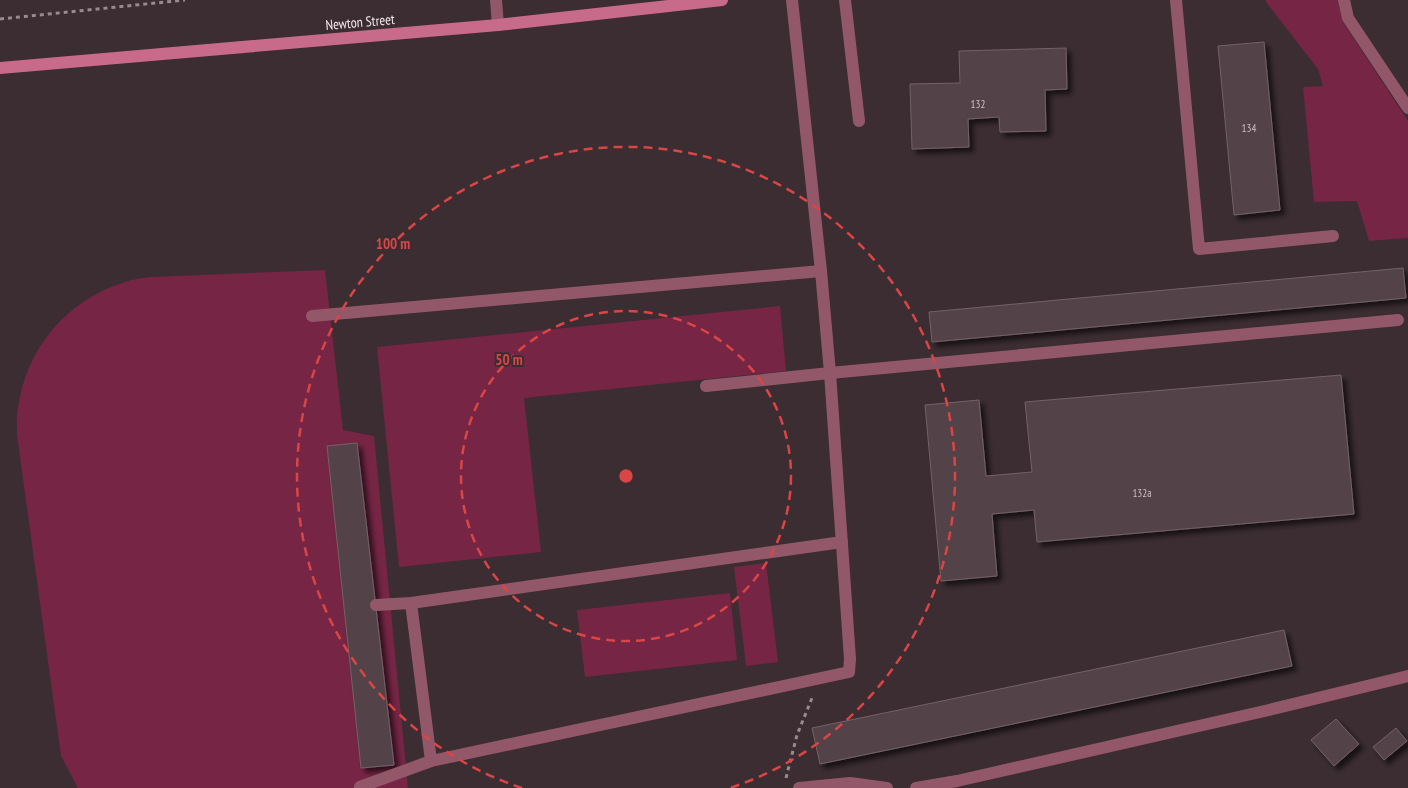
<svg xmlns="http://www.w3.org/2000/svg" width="1408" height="788" font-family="'PT Sans Narrow',sans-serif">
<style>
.green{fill:#762545}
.building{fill:#524347;stroke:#736267;filter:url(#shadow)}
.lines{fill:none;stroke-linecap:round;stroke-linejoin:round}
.path{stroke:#978b8f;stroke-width:3;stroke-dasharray:4 4;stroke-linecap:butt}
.lane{stroke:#92586a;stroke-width:12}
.street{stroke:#92586a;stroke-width:12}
.secondary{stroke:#c86b8a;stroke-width:12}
.ring{fill:none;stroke:#da4545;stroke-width:2.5;stroke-dasharray:9 6}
.labels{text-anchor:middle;stroke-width:4;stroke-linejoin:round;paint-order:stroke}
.number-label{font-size:11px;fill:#cabfc2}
.street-label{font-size:14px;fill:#f2e8eb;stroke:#3b2d31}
.centre{fill:#da4545;stroke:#3b2d31;stroke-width:2.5}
.ring-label{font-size:15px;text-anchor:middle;font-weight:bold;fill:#da4545;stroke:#3b2d31;stroke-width:4;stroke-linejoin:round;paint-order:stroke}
</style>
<defs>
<filter id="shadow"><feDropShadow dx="4.5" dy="4.5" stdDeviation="2.5" flood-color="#0009"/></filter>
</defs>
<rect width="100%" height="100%" fill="#3b2d31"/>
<g class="green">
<path d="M 1266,0 L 1338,0 L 1343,22 L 1408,121 L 1408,238 L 1369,241 L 1357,201 L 1314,202 L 1303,87 L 1323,86 L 1318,69 L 1266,2 Z"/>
<path d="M 325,270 L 343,430 L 374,436 L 408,788 L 78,788 L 61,756 L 17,435 C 17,426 16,417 18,408 C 26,348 67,300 125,282 C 133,279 142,278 151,277 Z"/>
<path d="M 780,306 L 786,371 L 524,398 L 541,552 L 399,567 L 377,347 Z"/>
<path d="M 766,563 L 778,662 L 746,666 L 734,567 Z"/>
<path d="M 730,593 L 737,660 L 585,677 L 577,610 Z"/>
</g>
<g class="building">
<path d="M 1264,42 L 1280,210 L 1234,215 L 1218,46 Z"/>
<path d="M 1066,48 L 1067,89 L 1045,90 L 1046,131 L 1000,132 L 999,117 L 968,119 L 969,147 L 912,149 L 910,84 L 960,83 L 959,51 Z"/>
<path d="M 1403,268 L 1406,298 L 932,342 L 929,312 Z"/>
<path d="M 1341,375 L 1354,514 L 1037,542 L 1034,510 L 992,514 L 997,576 L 941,581 L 925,405 L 979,400 L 986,476 L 1032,472 L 1025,402 Z"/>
<path d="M 357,443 L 394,765 L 361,768 L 327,446 Z"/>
<path d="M 1284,630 L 1292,666 L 820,764 L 812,728 Z"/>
<path d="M 1336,719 L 1359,744 L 1334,766 L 1311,740 Z"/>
<path d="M 1396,728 L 1407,741 L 1384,760 L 1373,747 Z"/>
</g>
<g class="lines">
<g class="path">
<path d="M 0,19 L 185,0"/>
<path d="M 786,778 L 797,735 L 812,698"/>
</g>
<g class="lane">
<path d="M 496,0 L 498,25"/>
<path d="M 845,0 L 859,121"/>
<path d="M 1344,0 L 1348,18 L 1408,108"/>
<path d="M 312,316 L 821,271"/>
<path d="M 706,386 L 830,373 L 821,271 L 792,0"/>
<path d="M 411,603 L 431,761"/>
<path d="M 376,605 L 411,603 L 842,542"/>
<path d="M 360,787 L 431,761 L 849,672 L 850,659 L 830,373 L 1398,320"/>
</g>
<g class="street">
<path d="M 1176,0 L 1199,249 L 1333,236"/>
<path d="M 799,788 L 850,783 L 887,788"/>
<path d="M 916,788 L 957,781 L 1269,710 L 1408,676"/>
</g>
<path class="secondary" d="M 0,68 L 498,25 L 722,0"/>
</g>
<g class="ring">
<circle cx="626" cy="476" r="165"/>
<path d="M522 788A329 329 0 1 1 730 788"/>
</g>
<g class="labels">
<g class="number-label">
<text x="978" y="108">132</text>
<text x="1249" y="132">134</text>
<text x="1142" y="497">132а</text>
</g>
<g class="street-label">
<text transform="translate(360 22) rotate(-5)" y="5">Newton Street</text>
</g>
</g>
<circle cx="626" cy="476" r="8" class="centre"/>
<g class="ring-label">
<text x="393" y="249">100 m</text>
<text x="509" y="365">50 m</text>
</g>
</svg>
